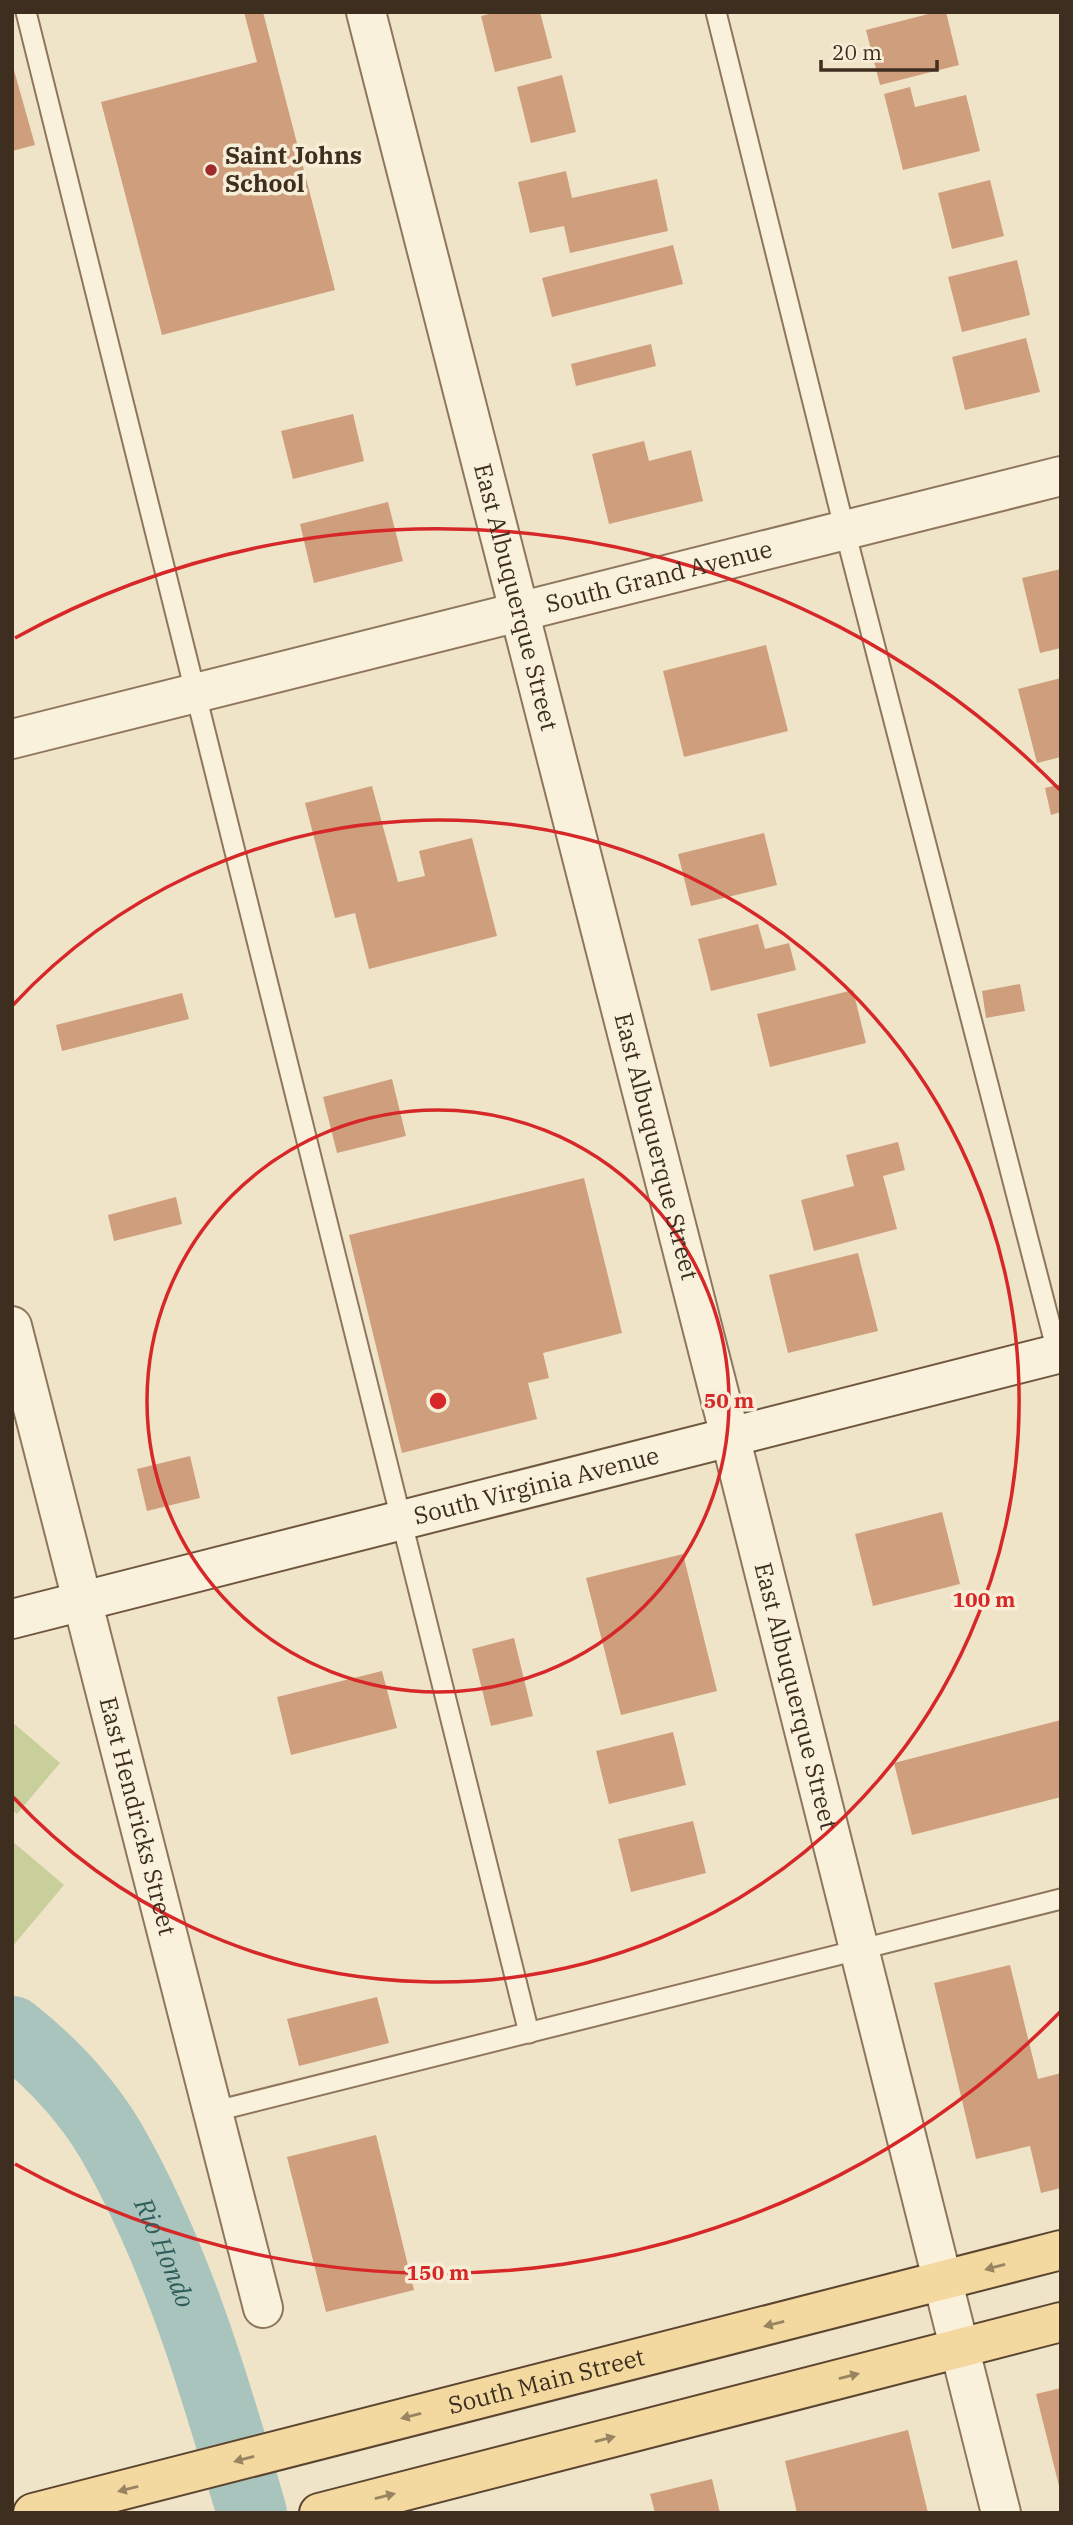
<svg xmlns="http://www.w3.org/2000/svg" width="1073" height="2525" font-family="'IBM Plex Serif',serif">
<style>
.green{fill:#c9cf9b}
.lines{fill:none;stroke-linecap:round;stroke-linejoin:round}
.river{stroke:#a9c4bc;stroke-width:70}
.building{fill:#cf9f7d}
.lane-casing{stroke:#8d765c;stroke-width:23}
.street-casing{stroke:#8d765c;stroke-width:42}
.secondary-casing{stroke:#6f573f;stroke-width:42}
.primary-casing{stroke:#5b4430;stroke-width:42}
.lane{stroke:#faf1dc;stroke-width:19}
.street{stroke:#faf1dc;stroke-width:38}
.secondary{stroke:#faf1dc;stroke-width:38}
.primary{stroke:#f3d9a0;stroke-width:38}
.oneway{fill:#988460}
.ring{fill:none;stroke:#d62828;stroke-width:3.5}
.poi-dot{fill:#9e2a2b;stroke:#f7eed8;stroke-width:2.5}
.labels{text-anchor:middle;stroke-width:7;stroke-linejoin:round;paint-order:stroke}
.poi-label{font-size:24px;font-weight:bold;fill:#3d2e20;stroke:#f7eed8;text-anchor:start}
.street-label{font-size:24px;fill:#3d2e20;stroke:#f7eed8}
.water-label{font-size:26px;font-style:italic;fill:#2f5d5a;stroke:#f7eed8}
.centre{fill:#d62828;stroke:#f7eed8;stroke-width:3.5}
.ring-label{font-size:21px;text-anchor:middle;font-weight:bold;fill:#d62828;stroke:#f7eed8;stroke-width:7;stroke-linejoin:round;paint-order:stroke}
</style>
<rect width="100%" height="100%" fill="#f0e4c8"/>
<g class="green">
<path d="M 12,1722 L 60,1763 L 17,1814 L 12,1810 Z"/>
<path d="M 12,1841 L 64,1885 L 12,1947 Z"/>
</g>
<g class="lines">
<path class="river" id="s1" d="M 12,2031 C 50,2061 86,2099 111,2141 C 177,2256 215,2386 252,2513"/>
</g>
<g class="building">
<path d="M 244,12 L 263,12 L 335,290 L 162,335 L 101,102 L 257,62 Z"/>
<path d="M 497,12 L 540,12 L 552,58 L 495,72 L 481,16 Z"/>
<path d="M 936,12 L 946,12 L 959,65 L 880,85 L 866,30 Z"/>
<path d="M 12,63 L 35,145 L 12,151 Z"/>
<path d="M 562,75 L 576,132 L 531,143 L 517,87 Z"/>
<path d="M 910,87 L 915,107 L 966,95 L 980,151 L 903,170 L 884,94 Z"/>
<path d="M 566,171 L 572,198 L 657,179 L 668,231 L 570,253 L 564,226 L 530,233 L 518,182 Z"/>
<path d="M 990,180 L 1004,236 L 952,249 L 938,193 Z"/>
<path d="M 673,245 L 683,284 L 552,317 L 542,278 Z"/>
<path d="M 1017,260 L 1030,315 L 962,332 L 948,277 Z"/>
<path d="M 1026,338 L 1040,392 L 965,410 L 952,357 Z"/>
<path d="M 651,344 L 656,366 L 576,386 L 571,364 Z"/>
<path d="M 353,414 L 364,461 L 293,479 L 281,431 Z"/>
<path d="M 644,441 L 649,461 L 691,450 L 703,501 L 609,524 L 592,454 Z"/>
<path d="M 388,502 L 403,561 L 314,583 L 300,524 Z"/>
<path d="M 1061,569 L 1061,648 L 1040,653 L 1022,578 Z"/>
<path d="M 766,645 L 788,731 L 684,757 L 663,671 Z"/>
<path d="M 1061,678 L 1061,757 L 1037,763 L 1018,689 Z"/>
<path d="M 1061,784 L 1061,812 L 1051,815 L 1045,788 Z"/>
<path d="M 372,786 L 398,882 L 425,876 L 419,851 L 472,838 L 497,936 L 369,969 L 355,913 L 335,918 L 305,803 Z"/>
<path d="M 764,833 L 777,885 L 691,906 L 678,854 Z"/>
<path d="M 758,924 L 765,949 L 789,943 L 796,970 L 711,991 L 698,939 Z"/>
<path d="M 1020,984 L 1025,1011 L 986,1018 L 982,991 Z"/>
<path d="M 853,990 L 866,1043 L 770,1067 L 757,1014 Z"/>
<path d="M 182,993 L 189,1019 L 62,1051 L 56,1025 Z"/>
<path d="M 392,1079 L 406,1136 L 337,1153 L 323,1097 Z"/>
<path d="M 898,1142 L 905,1170 L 883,1176 L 897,1229 L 814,1251 L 801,1200 L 854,1186 L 846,1155 Z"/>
<path d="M 584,1178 L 622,1333 L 543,1353 L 549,1378 L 528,1383 L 537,1419 L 402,1453 L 349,1235 Z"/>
<path d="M 176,1197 L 182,1224 L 114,1241 L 108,1215 Z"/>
<path d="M 858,1253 L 878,1331 L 788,1353 L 769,1275 Z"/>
<path d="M 190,1456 L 200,1498 L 147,1511 L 137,1469 Z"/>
<path d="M 942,1512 L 960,1584 L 873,1606 L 855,1534 Z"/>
<path d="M 683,1554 L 717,1691 L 621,1715 L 586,1578 Z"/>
<path d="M 514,1638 L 533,1716 L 491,1726 L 472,1649 Z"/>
<path d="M 382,1671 L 397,1728 L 291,1755 L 277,1697 Z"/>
<path d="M 1061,1720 L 1061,1797 L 912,1835 L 894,1763 Z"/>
<path d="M 673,1732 L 686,1785 L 609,1804 L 596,1751 Z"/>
<path d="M 693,1821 L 706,1873 L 631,1892 L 618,1839 Z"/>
<path d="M 1010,1965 L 1038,2079 L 1061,2073 L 1061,2188 L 1041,2193 L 1030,2146 L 976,2159 L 934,1983 Z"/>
<path d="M 377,1997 L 389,2043 L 299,2066 L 287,2019 Z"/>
<path d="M 376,2135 L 414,2290 L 326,2312 L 287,2157 Z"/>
<path d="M 1061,2388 L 1061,2490 L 1060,2490 L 1036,2394 Z"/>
<path d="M 908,2430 L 928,2513 L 797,2513 L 785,2461 Z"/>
<path d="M 712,2479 L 720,2513 L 655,2513 L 650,2494 Z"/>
</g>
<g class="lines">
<defs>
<g id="lane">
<path d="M 26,12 C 192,686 363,1359 529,2033"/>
<path d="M 716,12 L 845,531 L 1059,1359"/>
<path d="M 212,2112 L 1061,1899"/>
</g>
<g id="street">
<path id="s2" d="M 366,12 L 730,1436 L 1001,2513"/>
<path id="s3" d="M 12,739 L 1061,476"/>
<path id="s4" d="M 12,1326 L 263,2308"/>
</g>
<g id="secondary">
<path id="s5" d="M 12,1619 L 1061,1353"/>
</g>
<g id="primary">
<path id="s6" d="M 33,2513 L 1061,2250"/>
<path d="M 319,2513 L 1061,2322"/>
</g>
</defs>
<use href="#lane" class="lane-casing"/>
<use href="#street" class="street-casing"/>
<use href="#secondary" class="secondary-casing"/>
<use href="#primary" class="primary-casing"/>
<use href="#lane" class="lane"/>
<use href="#street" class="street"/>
<use href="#secondary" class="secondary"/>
<use href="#primary" class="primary"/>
</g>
<defs><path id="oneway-solid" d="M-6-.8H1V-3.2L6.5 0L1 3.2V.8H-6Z" transform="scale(1.75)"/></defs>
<g class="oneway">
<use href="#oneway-solid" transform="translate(995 2267) rotate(165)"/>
<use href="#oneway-solid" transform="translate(774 2324) rotate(166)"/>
<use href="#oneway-solid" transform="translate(849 2376) rotate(-14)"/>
<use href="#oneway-solid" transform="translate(411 2416) rotate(166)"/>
<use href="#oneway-solid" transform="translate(605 2439) rotate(-14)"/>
<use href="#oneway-solid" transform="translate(244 2459) rotate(165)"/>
<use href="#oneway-solid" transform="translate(128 2489) rotate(166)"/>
<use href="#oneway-solid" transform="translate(385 2496) rotate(-14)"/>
</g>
<g class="ring">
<circle cx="438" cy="1401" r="291"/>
<path d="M13 1005A581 581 0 1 1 13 1797"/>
<path d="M1060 2012A872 872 0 0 1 15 2164M15 638A872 872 0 0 1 1060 790"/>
</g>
<circle class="poi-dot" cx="211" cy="170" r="7"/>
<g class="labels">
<g class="poi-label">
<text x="225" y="164">Saint Johns<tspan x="225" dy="28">School</tspan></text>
</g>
<g class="street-label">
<text dy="8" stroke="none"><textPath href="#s3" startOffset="667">South Grand Avenue</textPath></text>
<text dy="8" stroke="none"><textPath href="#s2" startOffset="604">East Albuquerque Street</textPath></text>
<text dy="8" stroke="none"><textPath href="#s2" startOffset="1171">East Albuquerque Street</textPath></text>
<text dy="8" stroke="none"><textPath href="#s5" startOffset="541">South Virginia Avenue</textPath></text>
<text dy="8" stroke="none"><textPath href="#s2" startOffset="1738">East Albuquerque Street</textPath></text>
<text dy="8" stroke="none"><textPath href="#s4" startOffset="506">East Hendricks Street</textPath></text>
<text dy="8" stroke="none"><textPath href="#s6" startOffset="530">South Main Street</textPath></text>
</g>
<g class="water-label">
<text dy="9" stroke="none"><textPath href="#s1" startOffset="273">Rio Hondo</textPath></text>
</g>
</g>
<circle cx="438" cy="1401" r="10" class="centre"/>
<g class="ring-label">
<text x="729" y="1408">50 m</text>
<text x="984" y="1607">100 m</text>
<text x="438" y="2280">150 m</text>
</g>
<rect width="1073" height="2525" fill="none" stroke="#3d2e20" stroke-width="28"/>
<path d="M821 60v10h116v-10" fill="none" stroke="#3d2e20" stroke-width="3.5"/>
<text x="832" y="60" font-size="21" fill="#3d2e20" stroke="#f7eed8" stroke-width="5" paint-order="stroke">20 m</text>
</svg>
